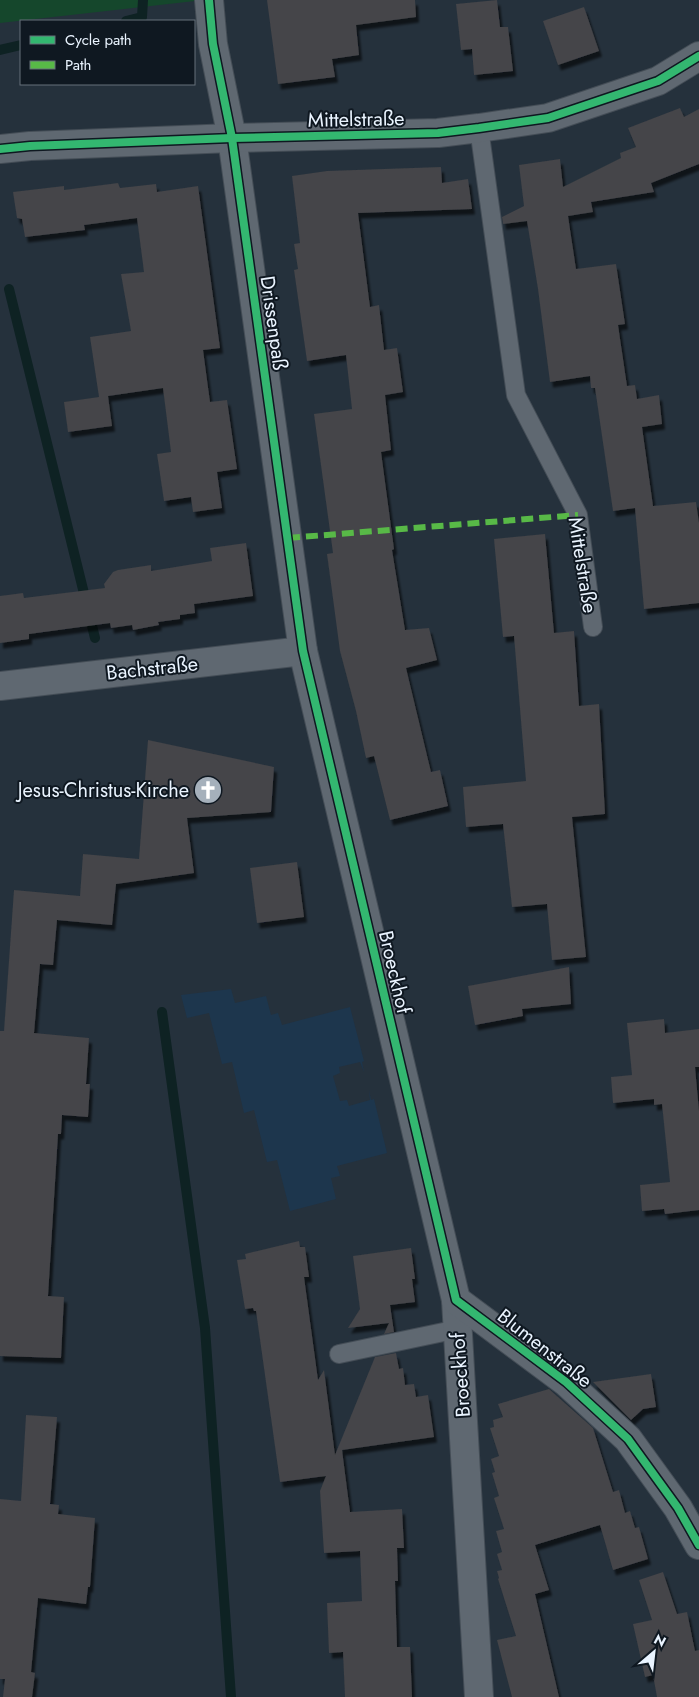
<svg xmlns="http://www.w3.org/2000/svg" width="699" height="1697" font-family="Jost,sans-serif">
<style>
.built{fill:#1d364d}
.green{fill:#15472c}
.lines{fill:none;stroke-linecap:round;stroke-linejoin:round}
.stream{stroke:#0e2223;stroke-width:10}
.building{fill:#444448;filter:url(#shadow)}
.lane-casing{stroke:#444d56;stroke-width:20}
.street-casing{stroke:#444d56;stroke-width:30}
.lane{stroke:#5f6871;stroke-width:18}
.street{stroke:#5f6871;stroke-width:28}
.quiet{stroke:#58b947;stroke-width:6;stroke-dasharray:12 6;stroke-linecap:butt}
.cycleway-casing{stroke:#0f1821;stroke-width:11}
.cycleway{stroke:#33b770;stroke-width:8}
.labels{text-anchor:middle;stroke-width:4;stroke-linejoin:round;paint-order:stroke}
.street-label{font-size:20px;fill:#eaf4ff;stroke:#0f1821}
.poi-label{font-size:20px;fill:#eaf4ff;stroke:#0f1821;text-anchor:end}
</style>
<defs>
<filter id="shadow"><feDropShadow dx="3" dy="5.5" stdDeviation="1" flood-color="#0009"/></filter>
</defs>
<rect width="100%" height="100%" fill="#25313c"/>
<path class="built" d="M 231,989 L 235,1003 L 266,996 L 271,1015 L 278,1013 L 282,1025 L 350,1007 L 364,1061 L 362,1062 L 364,1072 L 360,1062 L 339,1067 L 340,1073 L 333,1076 L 340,1101 L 347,1100 L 349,1106 L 370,1100 L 369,1090 L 371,1100 L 374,1099 L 387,1153 L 337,1166 L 340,1176 L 331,1178 L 336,1199 L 290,1211 L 277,1160 L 267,1162 L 254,1110 L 244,1113 L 232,1062 L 222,1064 L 209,1013 L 187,1018 L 181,995 Z"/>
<path class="green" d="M 0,0 L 195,0 L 195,1 L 0,23 Z"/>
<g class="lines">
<g class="stream">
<path d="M 126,21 L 142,17 L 143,0"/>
<path d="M 0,50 L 21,45"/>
<path d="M 9,289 L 95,638"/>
<path d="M 162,1012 L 205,1328 L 231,1697"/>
</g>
</g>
<g class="building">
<path d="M 267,0 L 415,0 L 416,17 L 356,25 L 359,55 L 332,59 L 335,77 L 278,84 Z"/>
<path d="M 497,0 L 500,27 L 508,27 L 513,71 L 474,75 L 472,49 L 461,50 L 456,4 Z"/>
<path d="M 584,7 L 599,51 L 558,65 L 543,21 Z"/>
<path d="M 680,108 L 684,117 L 699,109 L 699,164 L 651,183 L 654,192 L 591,202 L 593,212 L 568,216 L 576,269 L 616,264 L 625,324 L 618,325 L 627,386 L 635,385 L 637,399 L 659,395 L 662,424 L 642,427 L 653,506 L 696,502 L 699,523 L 699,603 L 644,609 L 635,508 L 613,511 L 595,388 L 591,388 L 590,376 L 550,382 L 538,289 L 527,221 L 503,224 L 502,217 L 524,206 L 519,165 L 560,159 L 563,187 L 621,158 L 620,153 L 636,147 L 628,128 Z"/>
<path d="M 441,167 L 442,183 L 468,179 L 472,209 L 358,213 L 370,307 L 379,305 L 384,350 L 397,348 L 403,392 L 385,395 L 391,450 L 381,452 L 394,549 L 392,550 L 405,630 L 429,628 L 437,660 L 406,668 L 431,772 L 440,770 L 448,806 L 390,820 L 374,756 L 366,758 L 356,711 L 340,651 L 327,554 L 333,553 L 314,414 L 352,409 L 346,355 L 307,361 L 294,270 L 298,269 L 294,244 L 300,243 L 292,176 L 327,171 Z"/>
<path d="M 118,183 L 120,188 L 156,184 L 157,192 L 198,186 L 220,348 L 203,350 L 210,402 L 227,400 L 237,469 L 217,472 L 222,508 L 193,512 L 191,497 L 164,501 L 157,454 L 171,452 L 163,388 L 108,396 L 112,426 L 68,432 L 64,402 L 99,397 L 90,337 L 131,331 L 121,274 L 144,272 L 137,218 L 84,225 L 85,230 L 25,237 L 22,219 L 17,218 L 13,192 L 64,186 L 64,190 Z"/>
<path d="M 545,534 L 554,633 L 574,631 L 579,706 L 599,704 L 605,814 L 572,817 L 586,957 L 552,960 L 547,904 L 512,907 L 503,824 L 466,827 L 463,787 L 526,781 L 514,636 L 503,637 L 494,539 Z"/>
<path d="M 246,543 L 253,596 L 194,604 L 195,613 L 180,615 L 180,619 L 158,622 L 159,625 L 133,630 L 132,625 L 111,628 L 110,623 L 29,634 L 29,639 L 0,643 L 0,596 L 23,593 L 24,598 L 105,588 L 104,584 L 113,572 L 118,570 L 151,565 L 151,571 L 212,561 L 210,548 Z"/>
<path d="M 148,740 L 274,767 L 271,812 L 187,818 L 194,873 L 116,884 L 112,925 L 57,920 L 53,965 L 40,964 L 34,1033 L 89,1038 L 86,1084 L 90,1084 L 88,1117 L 62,1115 L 61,1134 L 58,1134 L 48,1296 L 64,1297 L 61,1358 L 0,1356 L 0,1031 L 4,1031 L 14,890 L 80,896 L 83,854 L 139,859 Z"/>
<path d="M 297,862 L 304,917 L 257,923 L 250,868 Z"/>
<path d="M 569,967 L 571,1004 L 522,1009 L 523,1016 L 475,1025 L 468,986 Z"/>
<path d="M 664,1019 L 665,1033 L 699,1029 L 699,1067 L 695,1067 L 699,1111 L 699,1210 L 665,1214 L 664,1209 L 642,1211 L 640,1185 L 670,1182 L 662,1104 L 654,1105 L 654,1099 L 613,1103 L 611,1077 L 632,1075 L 627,1023 Z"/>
<path d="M 299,1241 L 300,1247 L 305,1247 L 309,1277 L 304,1277 L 318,1380 L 324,1370 L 335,1455 L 375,1357 L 396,1353 L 399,1369 L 403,1368 L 405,1385 L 414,1384 L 416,1397 L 428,1395 L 434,1437 L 342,1450 L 350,1512 L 402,1509 L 404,1548 L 397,1548 L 398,1581 L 395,1581 L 397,1647 L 410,1647 L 412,1697 L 345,1697 L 343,1652 L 329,1653 L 327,1603 L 362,1601 L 360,1551 L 324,1553 L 320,1491 L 326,1476 L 280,1482 L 256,1311 L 254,1311 L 253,1308 L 245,1309 L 237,1260 L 246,1259 L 245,1254 Z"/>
<path d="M 411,1248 L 415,1279 L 412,1279 L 415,1302 L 390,1305 L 394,1332 L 384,1334 L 389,1323 L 348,1328 L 360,1309 L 353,1256 Z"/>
<path d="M 651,1374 L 656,1407 L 643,1409 L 631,1420 L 593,1382 Z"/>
<path d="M 549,1389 L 593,1428 L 613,1492 L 619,1490 L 625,1513 L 630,1511 L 635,1528 L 639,1527 L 648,1559 L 613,1570 L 600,1525 L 535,1545 L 549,1590 L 535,1594 L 559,1697 L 512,1697 L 497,1640 L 516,1636 L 498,1579 L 499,1578 L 497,1571 L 502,1570 L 497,1554 L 502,1552 L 496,1531 L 504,1529 L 494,1498 L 499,1496 L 492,1473 L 495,1472 L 491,1459 L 499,1456 L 490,1428 L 494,1427 L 493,1420 L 503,1417 L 498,1404 Z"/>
<path d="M 26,1415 L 57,1417 L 50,1504 L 59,1505 L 58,1514 L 95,1518 L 90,1587 L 88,1587 L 86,1604 L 38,1598 L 31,1672 L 35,1673 L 32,1697 L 3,1697 L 5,1679 L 0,1679 L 0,1499 L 21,1501 Z"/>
<path d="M 663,1572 L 677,1614 L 687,1612 L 695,1651 L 699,1650 L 699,1697 L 657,1697 L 653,1675 L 645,1677 L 633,1624 L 652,1620 L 639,1580 Z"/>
</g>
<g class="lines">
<defs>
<g id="lane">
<path d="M 479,128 L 516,395 L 578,515 L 593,627"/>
<path d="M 339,1354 L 458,1329"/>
</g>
<g id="street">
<path d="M 209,0 L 213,44 L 232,138 L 303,651 L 456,1300 L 479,1697"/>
<path d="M 0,149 L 30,146 L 232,138 L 438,133 L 479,128 L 548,118 L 658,81 L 699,56"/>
<path d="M 0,686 L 303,651"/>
<path d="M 456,1300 L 566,1382 L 628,1439 L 678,1508 L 699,1545"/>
</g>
</defs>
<use href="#lane" class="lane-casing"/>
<use href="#street" class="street-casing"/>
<use href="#lane" class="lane"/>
<use href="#street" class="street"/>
<path class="quiet" d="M 288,538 L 578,515"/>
<defs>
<g id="cycleway">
<path d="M 209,0 L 213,44 L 232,138 L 303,651 L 456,1300 L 566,1382 L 628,1439 L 678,1508 L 699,1545"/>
<path d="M 0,149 L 30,146 L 232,138 L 438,133 L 479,128 L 548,118 L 658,81 L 699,56"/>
</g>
</defs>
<use href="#cycleway" class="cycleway-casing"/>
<use href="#cycleway" class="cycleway"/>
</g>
<defs>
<symbol id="church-disc" viewBox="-11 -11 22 22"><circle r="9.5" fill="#a5b0bb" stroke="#0f1821"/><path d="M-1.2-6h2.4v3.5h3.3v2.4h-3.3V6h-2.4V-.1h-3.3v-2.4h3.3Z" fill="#fff"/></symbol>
</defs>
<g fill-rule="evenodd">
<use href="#church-disc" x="192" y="774" width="32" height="32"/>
</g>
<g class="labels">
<g class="street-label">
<text transform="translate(356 119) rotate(-1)" y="7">Mittelstraße</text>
<text transform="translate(274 323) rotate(82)" y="7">Drissenpaß</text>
<text transform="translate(583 565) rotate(81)" y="7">Mittelstraße</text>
<text transform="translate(152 668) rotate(-6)" y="7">Bachstraße</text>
<text transform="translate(395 972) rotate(77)" y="7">Broeckhof</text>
<text transform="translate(545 1348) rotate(38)" y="7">Blumenstraße</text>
<text transform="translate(460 1375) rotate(-94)" y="7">Broeckhof</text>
</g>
<g class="poi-label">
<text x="189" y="797">Jesus-Christus-Kirche</text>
</g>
</g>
<rect x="20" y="20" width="175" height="65" fill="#0f1821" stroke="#67707a"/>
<rect x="30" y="36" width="25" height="8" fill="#33b770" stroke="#67707a"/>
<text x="65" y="45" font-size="15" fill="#eaf4ff">Cycle path</text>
<rect x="30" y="61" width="25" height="8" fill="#58b947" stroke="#67707a"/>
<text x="65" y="70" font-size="15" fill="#eaf4ff">Path</text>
<g transform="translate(654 1652) rotate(28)" stroke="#0f1821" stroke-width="4" paint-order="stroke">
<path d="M0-4L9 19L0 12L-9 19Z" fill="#eaf4ff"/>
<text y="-8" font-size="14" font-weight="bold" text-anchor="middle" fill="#eaf4ff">N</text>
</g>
</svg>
